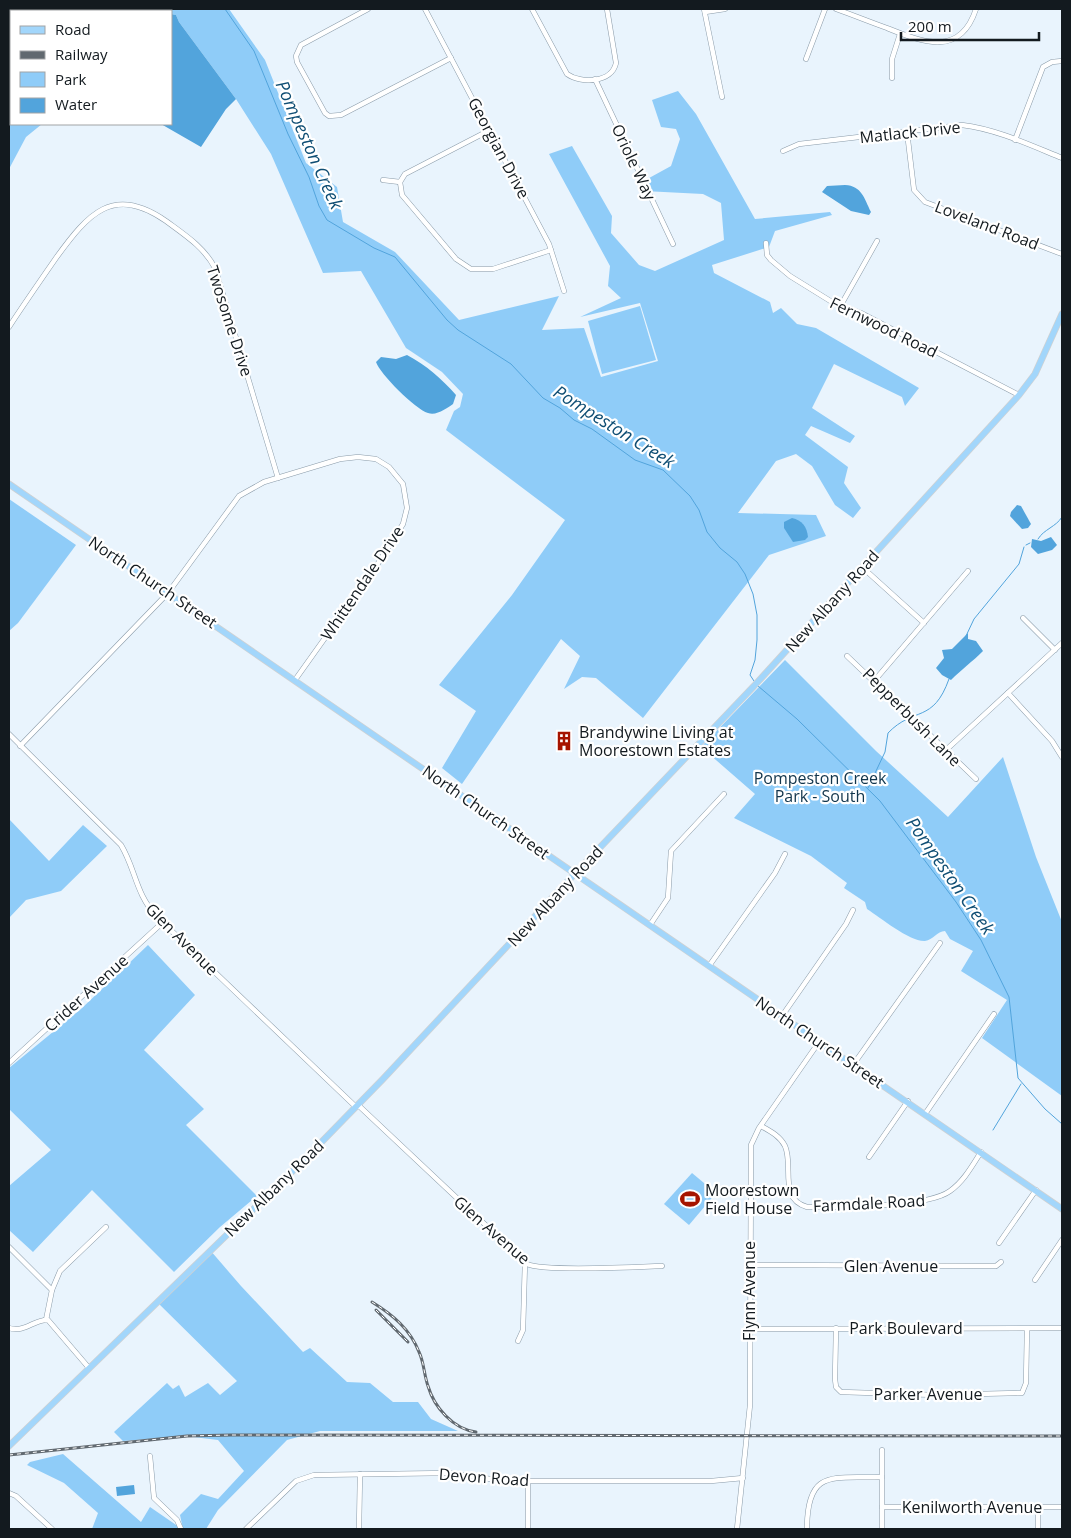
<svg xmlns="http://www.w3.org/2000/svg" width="1071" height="1538" font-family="'Open Sans',sans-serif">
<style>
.green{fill:#8fccf8}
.water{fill:#52a4dc}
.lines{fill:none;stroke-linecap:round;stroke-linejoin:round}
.stream{stroke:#52a4dc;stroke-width:1}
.minor-casing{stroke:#8a9ba9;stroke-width:5.5}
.major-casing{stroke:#d0d1d2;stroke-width:7}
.minor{stroke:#fff;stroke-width:4.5}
.major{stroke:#a2d6fb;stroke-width:5.5}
.rail-casing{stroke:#616970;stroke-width:3}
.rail{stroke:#fff;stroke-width:1;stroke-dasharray:4;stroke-linecap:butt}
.labels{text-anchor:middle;stroke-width:4.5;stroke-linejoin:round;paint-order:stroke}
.street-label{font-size:16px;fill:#131a1f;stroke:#fff}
.poi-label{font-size:16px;fill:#131a1f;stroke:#fff;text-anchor:start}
.park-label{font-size:16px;fill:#11354c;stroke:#fff}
.water-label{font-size:18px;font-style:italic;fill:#0f4e74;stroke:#fff}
</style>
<rect width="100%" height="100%" fill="#e9f4fd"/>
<g class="green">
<path d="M 96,9 L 229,9 L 265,60 L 306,163 L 337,187 L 343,222 L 395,252 L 459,320 L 559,296 L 542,330 L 584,328 L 601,377 L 658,361 L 640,303 L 580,317 L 621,298 L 608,286 L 610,266 L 549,154 L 572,146 L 612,216 L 611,233 L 639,265 L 655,271 L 724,240 L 721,203 L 703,194 L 644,191 L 640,183 L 671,166 L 680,139 L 676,129 L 661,127 L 652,100 L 678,91 L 696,114 L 755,219 L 830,212 L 832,215 L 775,231 L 769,247 L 712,265 L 714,273 L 770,302 L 773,313 L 781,308 L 797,324 L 816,328 L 919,388 L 905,406 L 902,397 L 834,364 L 812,408 L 855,436 L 850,443 L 811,426 L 805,435 L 848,467 L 844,483 L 861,508 L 853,518 L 835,505 L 812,466 L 796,454 L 776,461 L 738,513 L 816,515 L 826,536 L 769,555 L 643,718 L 596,678 L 582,677 L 564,689 L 580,656 L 561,639 L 462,784 L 442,768 L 476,711 L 439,685 L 512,595 L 565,520 L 446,430 L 454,411 L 460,407 L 463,394 L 442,372 L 406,348 L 361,271 L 323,273 L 271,154 L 236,99 L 179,22 L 176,15 L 171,14 L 171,11 L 91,11 Z"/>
<path d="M 11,40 L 11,124 L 42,124 L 26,137 L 9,169 L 9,41 Z"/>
<path d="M 640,306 L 656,360 L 602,374 L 588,321 Z"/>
<path d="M 9,499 L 76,545 L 18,623 L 9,631 Z"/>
<path d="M 785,660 L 876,751 L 948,817 L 1003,757 L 1036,857 L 1062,922 L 1062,1096 L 982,1038 L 1007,1000 L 961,971 L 973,951 L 950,939 L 945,931 C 937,931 933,940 925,941 C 910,942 881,918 867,909 L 865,902 L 844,888 L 847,883 L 811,856 L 734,818 L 755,794 L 701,747 Z"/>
<path d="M 9,819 L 49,861 L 83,825 L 107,846 L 61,891 L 26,900 L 9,918 Z"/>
<path d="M 148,945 L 195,995 L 144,1050 L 204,1109 L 186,1125 L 257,1196 L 220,1227 L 174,1272 L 92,1190 L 33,1252 L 9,1230 L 9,1186 L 51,1150 L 9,1109 L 9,1068 L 81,1009 Z"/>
<path d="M 692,1173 L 716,1193 L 689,1225 L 664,1204 Z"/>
<path d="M 210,1250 L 241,1286 L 303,1352 L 310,1348 L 347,1382 L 370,1383 L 393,1402 L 418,1402 L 431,1419 L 458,1431 L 320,1431 L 287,1440 L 218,1510 L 206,1529 L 183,1529 L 180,1515 L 201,1494 L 218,1499 L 244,1471 L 218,1440 L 185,1436 L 123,1441 L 114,1432 L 167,1383 L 173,1389 L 179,1385 L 185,1397 L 208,1383 L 220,1395 L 237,1381 L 157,1302 Z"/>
<path d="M 63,1454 L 141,1522 L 150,1507 L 182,1529 L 92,1529 L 98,1513 L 64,1483 L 27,1465 L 30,1462 Z"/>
</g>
<g class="water">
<path d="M 171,14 L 176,15 L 179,22 L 236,99 L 226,109 L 201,147 L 161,124 L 171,124 Z"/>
<path d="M 845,185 C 862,186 864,198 871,212 L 869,215 L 851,211 L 822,192 L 827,186 Z"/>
<path d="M 407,355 C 426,365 442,379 456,395 L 453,404 C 447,408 437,416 428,413 C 415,409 380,374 376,362 L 381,357 L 396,359 Z"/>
<path d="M 1017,505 L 1021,506 L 1031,524 L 1028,528 L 1022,529 L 1010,516 L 1011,512 Z"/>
<path d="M 792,518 C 802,520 807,527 808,537 L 805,540 L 793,542 L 784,528 L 784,522 Z"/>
<path d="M 1051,537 L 1057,545 L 1052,550 L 1038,554 L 1031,547 L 1032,539 L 1041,541 Z"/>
<path d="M 968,633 L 968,639 L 976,641 L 983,651 C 972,662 962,669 951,680 L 942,675 L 936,668 L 944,658 L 942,650 L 952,649 Z"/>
<path d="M 134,1485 L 135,1494 L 117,1496 L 116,1487 Z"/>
</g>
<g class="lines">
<g class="stream">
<path d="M 225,9 L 254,51 L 288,134 L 309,177 L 319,206 L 327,220 L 374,248 L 395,257 L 447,320 L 458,330 L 511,364 L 543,398 L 560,408 L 574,420 L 592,429 L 635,460 L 663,470 L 690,496 L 699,510 L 707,532 L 720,548 L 737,562 L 745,574 L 753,594 L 757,615 L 757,640 L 755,660 L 750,675 L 754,681"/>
<path d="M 1038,539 C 1044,529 1056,527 1062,517"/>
<path d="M 1026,545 L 1030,543"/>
<path d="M 966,636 L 974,619 L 1019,564 L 1024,547"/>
<path d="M 758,686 L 797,719 L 880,801 L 956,902 L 981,940 L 1009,997 L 1018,1078 L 1045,1109 L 1062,1124"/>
<path d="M 868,788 L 885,752 L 888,733 C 914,706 933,724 949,679"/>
<path d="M 993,1130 L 1021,1084"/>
</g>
<defs>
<g id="minor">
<path d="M 368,9 L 301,45 L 296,56 L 297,62 L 325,113 L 329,116 L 341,115 L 451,58"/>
<path d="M 425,9 L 549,244 L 564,291"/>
<path d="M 532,9 L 567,74 C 581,84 612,83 616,63 L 607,9"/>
<path d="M 704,9 L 722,97"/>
<path d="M 836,9 C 853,15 870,22 887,28 C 922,42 960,58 976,9"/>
<path d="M 705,12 L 725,9"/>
<path d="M 806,59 L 825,9"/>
<path d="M 892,78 L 892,59 L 900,34"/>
<path d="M 595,79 L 673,244"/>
<path d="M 490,130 L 405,174 L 400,182 L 402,195 L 456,259 L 471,269 L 493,269 L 551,250"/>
<path d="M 907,132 L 914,190 L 925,202 L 1062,254"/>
<path d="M 1015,140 L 1043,67 L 1052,62 L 1062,61"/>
<path d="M 783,151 L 799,144 L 962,125 C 996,129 1030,145 1062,158"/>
<path d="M 383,180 L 400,182"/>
<path d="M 766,243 L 767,255 L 771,260 L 790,276 L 832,302 L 861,313 L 1019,395"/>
<path d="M 841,305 L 877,241"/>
<path d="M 9,327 C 24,304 40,281 56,258 C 88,214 113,184 166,221 C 185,235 204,247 215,268 L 278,478"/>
<path d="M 862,567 L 924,623"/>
<path d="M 1023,618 L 1055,650"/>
<path d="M 847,656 L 976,779"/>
<path d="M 875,680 L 968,571"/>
<path d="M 1008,693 L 1052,741 L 1062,757"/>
<path d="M 9,734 L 121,845 C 136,870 135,893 157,917 L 356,1107"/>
<path d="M 20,746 L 168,593 L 239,496 L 264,482 L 340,459 L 358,457 L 376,459 L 389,467 L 403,484 L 407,508 L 403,524 L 377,565 L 295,680"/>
<path d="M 946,750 L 1062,643"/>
<path d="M 650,925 L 668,898 L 671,851 L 724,794"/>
<path d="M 709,966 L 775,873 L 785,854"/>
<path d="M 782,1016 L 846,924 L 853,910"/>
<path d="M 9,1063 L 162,923"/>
<path d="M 853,1065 L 940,943"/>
<path d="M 358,1105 L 527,1264 C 543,1272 638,1267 662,1266"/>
<path d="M 925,1114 L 994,1014"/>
<path d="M 761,1126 C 770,1131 780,1136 785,1146 C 794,1166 778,1199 807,1207 C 838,1207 927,1208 950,1191 C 964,1181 972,1166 981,1152"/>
<path d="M 869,1157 L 908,1101"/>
<path d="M 999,1243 L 1036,1190"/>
<path d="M 9,1247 L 52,1290 L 46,1320"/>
<path d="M 749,1265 L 996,1266 L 1001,1262"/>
<path d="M 1035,1280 L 1062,1240"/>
<path d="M 52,1290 L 60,1271 L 106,1227"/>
<path d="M 9,1328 C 25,1333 34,1319 48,1320 L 89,1368"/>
<path d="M 836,1328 L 835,1379 L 836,1387 L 841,1392 L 936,1395 L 1022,1393 L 1026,1383 L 1027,1329"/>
<path d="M 749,1329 L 1062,1328"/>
<path d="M 518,1341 L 523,1330 L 525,1262"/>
<path d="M 882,1450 L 882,1529"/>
<path d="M 150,1456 L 154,1498 L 177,1520 L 181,1529"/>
<path d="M 9,1493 L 16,1496 L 52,1529"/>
<path d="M 882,1507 L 1062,1507"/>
<path d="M 1038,1507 L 1038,1529"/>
<path d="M 246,1529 L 296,1481 L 314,1475 L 448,1473 L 505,1481 L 711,1481 L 743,1478"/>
<path d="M 359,1529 L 360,1474"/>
<path d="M 528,1529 L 528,1481"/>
<path d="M 737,1529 L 750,1405 L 751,1145 L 759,1128 L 819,1042"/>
<path d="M 807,1529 C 807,1467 834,1479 882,1477"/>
</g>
<g id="major">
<path d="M 9,484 L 1062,1209"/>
<path d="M 9,1446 L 303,1161 L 383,1079 L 567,882 L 754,686 L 1019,395 L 1035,374 L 1062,314"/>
</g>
</defs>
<use href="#minor" class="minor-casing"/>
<use href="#major" class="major-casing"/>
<use href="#minor" class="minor"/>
<use href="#major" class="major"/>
<defs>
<g id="rail">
<path d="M 372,1302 C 393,1315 410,1329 419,1352 C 424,1362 424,1375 428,1386 C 434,1407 453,1429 476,1432"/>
<path d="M 376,1310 L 408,1342"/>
<path d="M 9,1455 L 187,1436 L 231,1435 L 1062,1436"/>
</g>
</defs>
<use href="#rail" class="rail-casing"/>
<use href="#rail" class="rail"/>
</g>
<defs>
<symbol id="building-bare" viewBox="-9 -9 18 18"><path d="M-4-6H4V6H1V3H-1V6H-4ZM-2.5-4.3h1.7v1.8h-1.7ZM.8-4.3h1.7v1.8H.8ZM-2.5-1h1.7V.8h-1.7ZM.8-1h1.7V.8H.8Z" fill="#a61400" stroke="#fff" stroke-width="2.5" paint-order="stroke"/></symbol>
<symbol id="stadium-bare" viewBox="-9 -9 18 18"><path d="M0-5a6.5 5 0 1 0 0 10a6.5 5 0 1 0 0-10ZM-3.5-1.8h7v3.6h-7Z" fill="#a61400" stroke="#fff" stroke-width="2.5" paint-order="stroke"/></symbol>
</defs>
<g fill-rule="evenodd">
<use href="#building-bare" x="550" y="727" width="28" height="28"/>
<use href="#stadium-bare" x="676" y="1185" width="28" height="28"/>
</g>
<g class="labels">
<g class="street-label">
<text transform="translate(910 132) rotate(-6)" y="6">Matlack Drive</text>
<text transform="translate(499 148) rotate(62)" y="6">Georgian Drive</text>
<text transform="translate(634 162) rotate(65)" y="6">Oriole Way</text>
<text transform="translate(987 225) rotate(21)" y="6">Loveland Road</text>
<text transform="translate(230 321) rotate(72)" y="6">Twosome Drive</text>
<text transform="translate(884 327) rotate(26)" y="6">Fernwood Road</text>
<text transform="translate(153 582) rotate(34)" y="6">North Church Street</text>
<text transform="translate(362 583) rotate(-56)" y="6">Whittendale Drive</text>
<text transform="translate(832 601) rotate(-48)" y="6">New Albany Road</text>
<text transform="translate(912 717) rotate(45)" y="6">Pepperbush Lane</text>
<text transform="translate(486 812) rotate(35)" y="6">North Church Street</text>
<text transform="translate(555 896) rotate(-47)" y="6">New Albany Road</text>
<text transform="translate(182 939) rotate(45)" y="6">Glen Avenue</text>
<text transform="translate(86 993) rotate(-42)" y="6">Crider Avenue</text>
<text transform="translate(820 1042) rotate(34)" y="6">North Church Street</text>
<text transform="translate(274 1188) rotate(-44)" y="6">New Albany Road</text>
<text transform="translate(869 1203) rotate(-3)" y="6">Farmdale Road</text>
<text transform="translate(492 1230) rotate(41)" y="6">Glen Avenue</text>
<text x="891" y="1272">Glen Avenue</text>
<text transform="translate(749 1291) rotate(-90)" y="6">Flynn Avenue</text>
<text x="906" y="1334">Park Boulevard</text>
<text x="928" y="1400">Parker Avenue</text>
<text transform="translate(484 1477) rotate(4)" y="6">Devon Road</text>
<text x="972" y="1513">Kenilworth Avenue</text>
</g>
<g class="poi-label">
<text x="579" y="738">Brandywine Living at<tspan x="579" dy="18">Moorestown Estates</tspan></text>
<text x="705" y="1196">Moorestown<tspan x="705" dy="18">Field House</tspan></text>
</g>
<g class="park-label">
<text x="820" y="784">Pompeston Creek<tspan x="820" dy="18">Park - South</tspan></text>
</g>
<g class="water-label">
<text transform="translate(309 145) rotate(66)" y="6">Pompeston Creek</text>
<text transform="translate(614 427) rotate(32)" y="6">Pompeston Creek</text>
<text transform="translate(950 876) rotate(55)" y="6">Pompeston Creek</text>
</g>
</g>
<rect width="1071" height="1538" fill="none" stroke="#131a1f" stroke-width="20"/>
<rect x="10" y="10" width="162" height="115" fill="#ffffff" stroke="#a1a3a5"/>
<rect x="20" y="26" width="25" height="8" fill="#a2d6fb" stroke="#a1a3a5"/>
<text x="55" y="35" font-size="15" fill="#131a1f">Road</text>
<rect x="20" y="51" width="25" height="8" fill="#616970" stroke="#a1a3a5"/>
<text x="55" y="60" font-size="15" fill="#131a1f">Railway</text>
<rect x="20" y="72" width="25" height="15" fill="#8fccf8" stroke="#a1a3a5"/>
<text x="55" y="85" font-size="15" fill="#131a1f">Park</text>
<rect x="20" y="98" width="25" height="15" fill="#52a4dc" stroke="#a1a3a5"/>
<text x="55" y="110" font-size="15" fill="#131a1f">Water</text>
<path d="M901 32v8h138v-8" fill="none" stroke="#131a1f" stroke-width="2.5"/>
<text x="908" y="32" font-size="15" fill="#131a1f" stroke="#ffffff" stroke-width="4" paint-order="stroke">200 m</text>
</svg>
